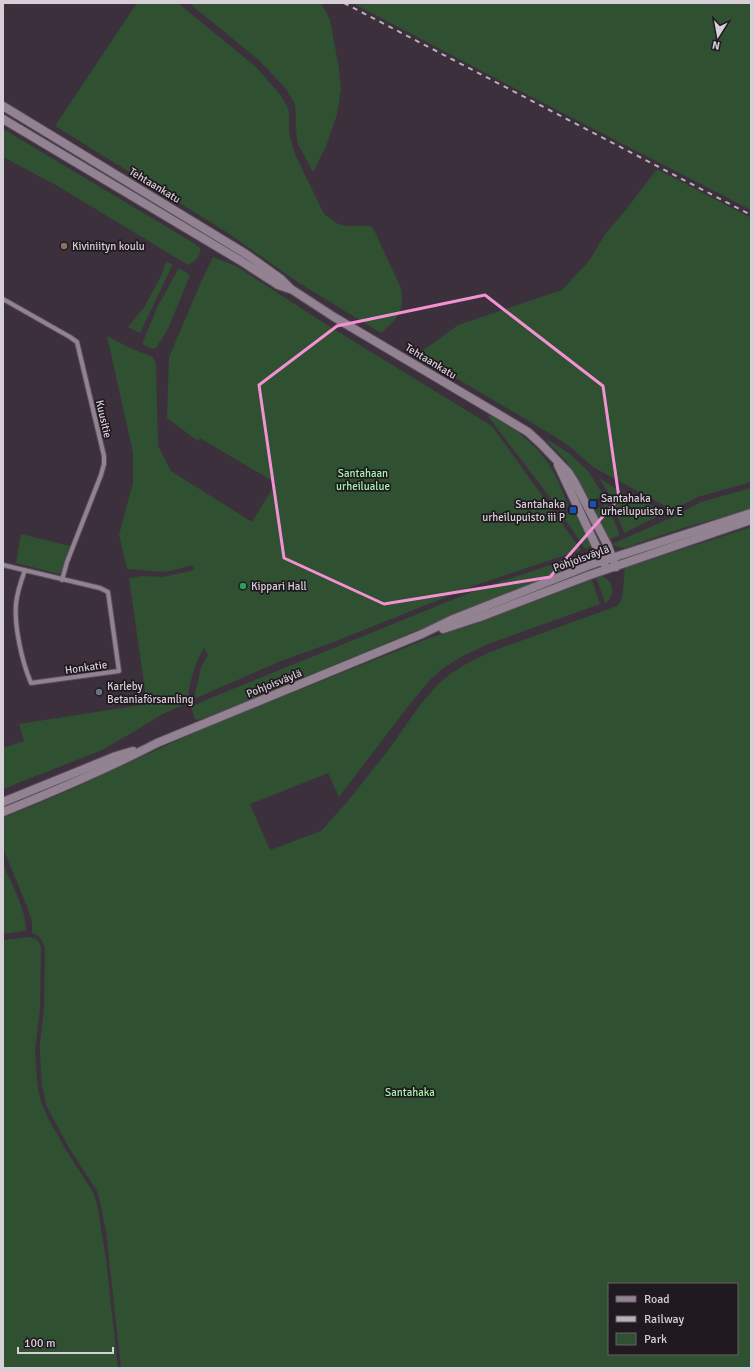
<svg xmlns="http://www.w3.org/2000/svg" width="754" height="1371" font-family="Signika,sans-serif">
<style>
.green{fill:#2f5031;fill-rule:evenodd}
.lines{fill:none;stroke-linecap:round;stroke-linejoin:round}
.minor-casing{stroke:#5a4f5a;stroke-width:6}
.secondary-casing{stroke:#5a4f5a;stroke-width:10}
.minor{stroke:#928292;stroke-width:4}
.secondary{stroke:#928292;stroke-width:8}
.rail{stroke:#b9b0b9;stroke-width:2;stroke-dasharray:5 5;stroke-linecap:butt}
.marked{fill:none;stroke:#f491d3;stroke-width:3;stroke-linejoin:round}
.education-dot{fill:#8d6e63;stroke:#201a20;stroke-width:1.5}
.transit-dot{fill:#1a4fb4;stroke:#201a20;stroke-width:1.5}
.leisure-dot{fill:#2e9e5b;stroke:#201a20;stroke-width:1.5}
.worship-dot{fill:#6b7280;stroke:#201a20;stroke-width:1.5}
.labels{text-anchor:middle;stroke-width:3.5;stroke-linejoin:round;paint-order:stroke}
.street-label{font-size:11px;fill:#d7cfd7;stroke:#201a20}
.poi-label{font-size:11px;fill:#d7cfd7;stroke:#201a20;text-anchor:start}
.park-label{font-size:11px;fill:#a2f5a6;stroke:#201a20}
</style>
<rect width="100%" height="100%" fill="#3d303d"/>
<g class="green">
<path d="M 137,3 L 178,3 L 256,67 L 279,93 L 287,106 L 289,112 L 289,132 L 294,152 L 324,214 L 338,224 L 346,226 L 370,226 L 373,228 L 401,288 C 405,312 398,318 381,333 L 299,283 L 228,233 L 55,126 Z"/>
<path d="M 189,3 L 321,3 L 330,20 L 339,68 L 341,88 L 337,115 L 326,146 L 313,172 L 297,142 L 295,104 L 286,89 L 260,61 Z"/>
<path d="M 353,3 L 751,3 L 751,210 L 493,77 Z"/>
<path d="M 3,129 L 192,242 L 200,248 C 201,256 196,261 188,265 L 56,185 L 3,157 Z"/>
<path d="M 657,169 L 751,218 L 751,482 L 698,497 L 672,510 L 593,467 L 573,449 L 554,436 L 417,355 L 458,325 L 562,290 L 589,261 L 606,233 L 625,211 Z"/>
<path d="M 213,257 L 236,266 L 332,328 L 492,426 L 581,550 L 476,585 L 334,642 L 281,661 L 194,699 L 201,667 L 208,655 L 204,648 C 193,665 190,683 187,703 L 161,715 L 135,731 L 102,750 L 3,789 L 3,748 L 24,741 L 19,724 L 147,704 L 129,578 L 142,576 L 163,577 L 194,570 L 193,565 L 165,572 L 127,569 L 119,535 L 133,483 L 133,453 L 107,336 L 130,348 L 153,357 L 156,364 L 158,446 L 171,471 L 252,522 L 276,483 L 200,438 L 198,441 L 167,418 L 169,357 L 201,282 Z"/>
<path d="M 166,262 L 173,264 L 140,333 L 128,327 L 145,306 L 161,276 Z"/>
<path d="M 179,268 L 190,275 L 168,329 L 156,348 L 152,349 L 142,344 L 157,308 Z"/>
<path d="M 487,415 C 497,417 504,422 512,428 C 543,450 556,470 568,506 L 561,512 Z"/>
<path d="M 547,439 L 570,454 L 589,472 L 603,495 L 591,502 L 567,462 L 547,441 Z"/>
<path d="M 599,478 L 625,494 L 651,505 L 664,513 L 624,533 L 609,494 Z"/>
<path d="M 751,488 L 751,509 L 683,528 L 624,548 L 617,547 L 612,544 L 673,517 L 701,502 Z"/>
<path d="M 607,504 L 620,535 L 609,540 L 595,510 Z"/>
<path d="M 570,511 C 583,519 587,533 593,546 L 585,549 L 563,516 Z"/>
<path d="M 751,527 L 751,1368 L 121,1368 L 109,1259 L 106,1231 L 100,1202 L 97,1191 L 69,1148 L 46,1105 L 42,1085 L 40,1056 L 40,1043 L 44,1008 L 45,949 C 43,941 40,935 32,933 L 32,921 L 28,909 L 3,848 L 3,818 L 68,791 L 202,729 L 429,638 L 473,625 L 592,580 L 600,604 L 488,644 L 461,657 L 443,668 L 431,679 L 413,700 L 339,797 L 328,773 L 250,804 L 270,850 L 321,831 L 347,802 L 387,752 L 420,705 L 438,684 L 450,674 L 466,664 L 490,652 L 617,606 C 625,600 623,578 625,568 ZM 609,1284 L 737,1284 L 737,1354 L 609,1354 Z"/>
<path d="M 21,534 L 70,546 L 60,574 L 16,563 Z"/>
<path d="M 580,555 L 584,555 L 586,562 L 426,627 L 204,718 L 197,720 L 195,719 L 191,707 L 213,697 L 479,589 Z"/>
<path d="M 601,576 C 614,580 616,595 605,603 L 596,577 Z"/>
<path d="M 3,864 C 11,883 27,911 26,931 L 3,934 Z"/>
<path d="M 29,937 C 37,939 39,940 41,948 L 40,1008 L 35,1051 L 37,1080 L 39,1093 L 42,1104 L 49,1120 L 66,1150 L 93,1192 L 97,1203 L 106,1259 L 118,1368 L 3,1368 L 3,940 Z"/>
</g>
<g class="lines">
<defs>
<g id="minor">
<path d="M 3,299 L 70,337 L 77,342 L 104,456 L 104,464 L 101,475 L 67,562 L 62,580"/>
<path d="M 3,565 L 100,588 L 108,592 L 119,671 L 31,683 C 22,662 14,626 16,604 C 17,592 21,581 25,570"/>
</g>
<g id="secondary">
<path d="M 3,106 L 246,254 L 281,279 L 291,289 L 334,317 L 493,411 L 528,432 L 540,443 L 568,472 L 575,483 L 607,544 L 616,567"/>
<path d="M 3,119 L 241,261 L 278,285 L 290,289"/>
<path d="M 558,465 L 605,565"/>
<path d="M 443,629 L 480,617 L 590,575 L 751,520"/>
<path d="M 3,802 L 116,756 L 133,751"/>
<path d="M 3,812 C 55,791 107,769 157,743 L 422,634 L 451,620 L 590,565 L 751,513"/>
</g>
</defs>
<use href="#minor" class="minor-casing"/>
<use href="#secondary" class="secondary-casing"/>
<use href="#minor" class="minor"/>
<use href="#secondary" class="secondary"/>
<path class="rail" d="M 344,3 L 751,215"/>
</g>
<path class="marked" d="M 485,295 L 603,386 L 619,498 L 550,577 L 384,604 L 284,558 L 259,385 L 337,326 Z"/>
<circle class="education-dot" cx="64" cy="246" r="4"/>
<g class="transit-dot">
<rect x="589" y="500" width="8" height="8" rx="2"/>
<rect x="569" y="506" width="8" height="8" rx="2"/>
</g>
<circle class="leisure-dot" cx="243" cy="586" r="4"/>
<circle class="worship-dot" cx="99" cy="692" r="4"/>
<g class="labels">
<g class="street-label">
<text transform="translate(155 185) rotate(31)" y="4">Tehtaankatu</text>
<text transform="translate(431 361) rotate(31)" y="4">Tehtaankatu</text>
<text transform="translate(104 419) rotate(77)" y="4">Kuusitie</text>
<text transform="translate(581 558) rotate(-20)" y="4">Pohjoisväylä</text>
<text transform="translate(86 667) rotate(-8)" y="4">Honkatie</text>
<text transform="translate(274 683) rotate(-22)" y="4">Pohjoisväylä</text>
</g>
<g class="poi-label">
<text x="72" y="250">Kiviniityn koulu</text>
<text x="601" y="502">Santahaka<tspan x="601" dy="13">urheilupuisto iv E</tspan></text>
<text x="565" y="508" text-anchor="end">Santahaka<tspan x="565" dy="13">urheilupuisto iii P</tspan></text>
<text x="251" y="590">Kippari Hall</text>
<text x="107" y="690">Karleby<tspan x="107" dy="13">Betaniaförsamling</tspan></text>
</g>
<g class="park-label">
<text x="363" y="477">Santahaan<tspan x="363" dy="13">urheilualue</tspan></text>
<text x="410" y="1096">Santahaka</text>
</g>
</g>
<rect width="754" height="1371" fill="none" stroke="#d7cfd7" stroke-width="8"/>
<rect x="608" y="1283" width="130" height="72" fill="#201a20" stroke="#696269"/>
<rect x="616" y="1296" width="20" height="6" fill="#928292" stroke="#696269"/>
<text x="644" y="1303" font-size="12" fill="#d7cfd7">Road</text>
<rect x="616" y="1316" width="20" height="6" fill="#b9b0b9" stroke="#696269"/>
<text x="644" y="1323" font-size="12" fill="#d7cfd7">Railway</text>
<rect x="616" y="1333" width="20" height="12" fill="#2f5031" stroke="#696269"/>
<text x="644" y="1343" font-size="12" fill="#d7cfd7">Park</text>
<g transform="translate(718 36) rotate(191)" stroke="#201a20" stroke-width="3" paint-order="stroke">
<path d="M0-3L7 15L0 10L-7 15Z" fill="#d7cfd7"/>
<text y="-6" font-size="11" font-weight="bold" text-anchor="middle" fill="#d7cfd7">N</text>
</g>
<path d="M18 1347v6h95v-6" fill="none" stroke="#d7cfd7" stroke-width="2"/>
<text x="24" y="1347" font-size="12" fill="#d7cfd7" stroke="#201a20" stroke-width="3" paint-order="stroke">100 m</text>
</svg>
